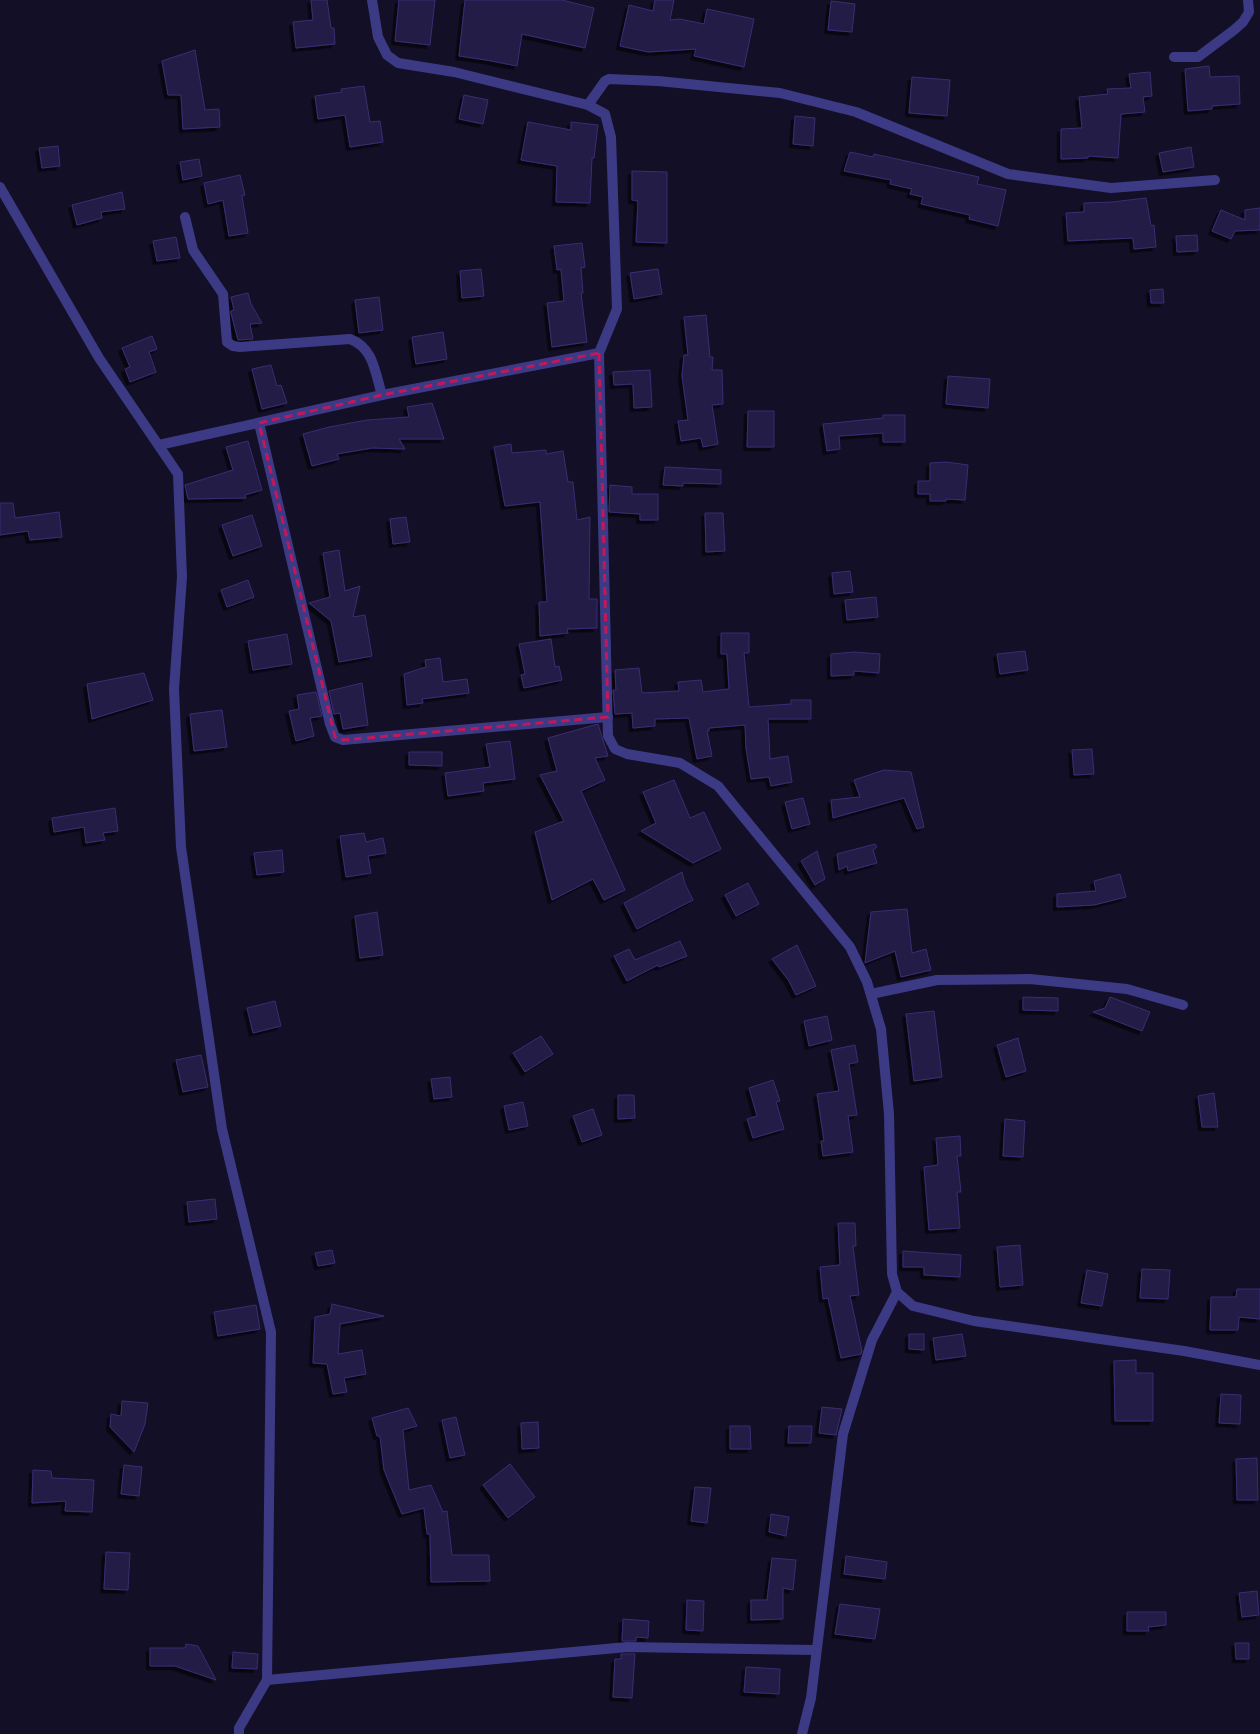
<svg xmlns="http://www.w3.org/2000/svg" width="1260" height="1734" font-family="'DejaVu Sans',sans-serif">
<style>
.building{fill:#241b47;stroke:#3b2d73;filter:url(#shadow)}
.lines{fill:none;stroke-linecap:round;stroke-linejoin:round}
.street{stroke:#3d3a85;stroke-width:10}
.marked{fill:none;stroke:#c2185b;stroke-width:3;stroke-dasharray:8 5;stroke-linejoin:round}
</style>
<defs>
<filter id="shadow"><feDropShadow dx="-3.5" dy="3.5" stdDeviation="0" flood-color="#0009"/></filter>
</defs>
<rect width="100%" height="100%" fill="#130f26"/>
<g class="building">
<path d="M 311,0 L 327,0 L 331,28 L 334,28 L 335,44 L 296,48 L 293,22 L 313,20 Z"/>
<path d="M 399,0 L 435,0 L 430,45 L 395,41 Z"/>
<path d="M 465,0 L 562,0 L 594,8 L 585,48 L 522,34 L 517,66 L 486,60 L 459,56 Z"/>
<path d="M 655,0 L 674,0 L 670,20 L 680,19 L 704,24 L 707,9 L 754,19 L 744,67 L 694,56 L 696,49 L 648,52 L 620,46 L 629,5 L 653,11 Z"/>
<path d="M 831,1 L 855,4 L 852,32 L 828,30 Z"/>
<path d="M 195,50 L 205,110 L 219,109 L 220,127 L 183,129 L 181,95 L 168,95 L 162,61 Z"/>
<path d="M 1209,66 L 1210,77 L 1239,76 L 1240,104 L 1212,106 L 1212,109 L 1188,111 L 1185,69 Z"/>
<path d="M 1150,72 L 1152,96 L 1143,97 L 1145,112 L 1121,114 L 1118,158 L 1088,156 L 1088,158 L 1061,159 L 1061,129 L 1082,128 L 1079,97 L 1108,94 L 1107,89 L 1131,88 L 1129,74 Z"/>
<path d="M 912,77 L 950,80 L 947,116 L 909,113 Z"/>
<path d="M 364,86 L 370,122 L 380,121 L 383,142 L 350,147 L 345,115 L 318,119 L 315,96 L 342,92 L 341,89 Z"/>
<path d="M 464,95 L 488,100 L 483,124 L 459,119 Z"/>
<path d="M 795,116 L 815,118 L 813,146 L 793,144 Z"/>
<path d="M 528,122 L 571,130 L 571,122 L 598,125 L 594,158 L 592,158 L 590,203 L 556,202 L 557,166 L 521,160 Z"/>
<path d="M 58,146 L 60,166 L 42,168 L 39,148 Z"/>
<path d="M 1191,147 L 1194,167 L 1163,172 L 1159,153 Z"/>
<path d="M 850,152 L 873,157 L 874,154 L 979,177 L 977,184 L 1006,190 L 998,226 L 969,219 L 970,215 L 921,204 L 923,197 L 910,194 L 912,189 L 890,184 L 891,180 L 844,171 Z"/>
<path d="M 199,159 L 202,176 L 183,180 L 180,162 Z"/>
<path d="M 632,171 L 667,172 L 667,243 L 636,242 L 638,201 L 632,200 Z"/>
<path d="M 240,175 L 245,195 L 242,196 L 248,233 L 229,236 L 223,200 L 208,204 L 204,183 Z"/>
<path d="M 122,192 L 125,209 L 101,212 L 102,218 L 77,225 L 72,205 Z"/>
<path d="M 1146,198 L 1151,226 L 1154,225 L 1156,247 L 1134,249 L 1133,238 L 1068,241 L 1066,213 L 1084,212 L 1084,203 L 1112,202 Z"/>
<path d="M 1260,208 L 1260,230 L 1235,231 L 1231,239 L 1212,231 L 1221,210 L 1245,220 L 1245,210 Z"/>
<path d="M 1197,235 L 1198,251 L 1177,252 L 1176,236 Z"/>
<path d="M 176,237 L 180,258 L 157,261 L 153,241 Z"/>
<path d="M 582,243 L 585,267 L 581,268 L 583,293 L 581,293 L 587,342 L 552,347 L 547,303 L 564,301 L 561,269 L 557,270 L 554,246 Z"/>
<path d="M 481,269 L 484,296 L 462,298 L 460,271 Z"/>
<path d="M 658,269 L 662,294 L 634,299 L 630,273 Z"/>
<path d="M 1163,289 L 1164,303 L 1151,303 L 1150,290 Z"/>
<path d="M 248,293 L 251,304 L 262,323 L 250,324 L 253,339 L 238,340 L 231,313 L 231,311 L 234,310 L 231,297 Z"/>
<path d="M 379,297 L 383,330 L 359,333 L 355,300 Z"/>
<path d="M 706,315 L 710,357 L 713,357 L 712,370 L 722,370 L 723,404 L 712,405 L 718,444 L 703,447 L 701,438 L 681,441 L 678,421 L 688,420 L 682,376 L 684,355 L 688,355 L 684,317 Z"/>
<path d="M 443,332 L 447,359 L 416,364 L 412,337 Z"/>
<path d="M 152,336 L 157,349 L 149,352 L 156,372 L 130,382 L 125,369 L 130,367 L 122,348 Z"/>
<path d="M 271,365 L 277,386 L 281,385 L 287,403 L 262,409 L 252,369 Z"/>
<path d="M 650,370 L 652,407 L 634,408 L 633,384 L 614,385 L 613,372 Z"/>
<path d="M 948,376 L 990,379 L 988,408 L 946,404 Z"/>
<path d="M 432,403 L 444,439 L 399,439 L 405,449 L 372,448 L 337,454 L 339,459 L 312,466 L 303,434 L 329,427 L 367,420 L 409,417 L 407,407 Z"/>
<path d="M 748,411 L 774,411 L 774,447 L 747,447 Z"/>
<path d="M 883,415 L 905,415 L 905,442 L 883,442 L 883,433 L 839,436 L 840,449 L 827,451 L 823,424 L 883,418 Z"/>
<path d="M 248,441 L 262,490 L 245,495 L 246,498 L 188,499 L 185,485 L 233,470 L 226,447 Z"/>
<path d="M 511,444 L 512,453 L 546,450 L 546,454 L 563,451 L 568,482 L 573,482 L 577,520 L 590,517 L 589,599 L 597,599 L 597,628 L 567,629 L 568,633 L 540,636 L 539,602 L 547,602 L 540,502 L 505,506 L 494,447 Z"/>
<path d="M 946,462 L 968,465 L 965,500 L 946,499 L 946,501 L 930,501 L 930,494 L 918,494 L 918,481 L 930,481 L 930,463 Z"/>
<path d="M 665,467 L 721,470 L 721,484 L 683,483 L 683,486 L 663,485 Z"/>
<path d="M 610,485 L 632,487 L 632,494 L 658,494 L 658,520 L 640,520 L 640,514 L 609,512 Z"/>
<path d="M 0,503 L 13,503 L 15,518 L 59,512 L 62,537 L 30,540 L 28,531 L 0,535 Z"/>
<path d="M 705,513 L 723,513 L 725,551 L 706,552 Z"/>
<path d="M 252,515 L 262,546 L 233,556 L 222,525 Z"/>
<path d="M 406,517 L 410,542 L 393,544 L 390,519 Z"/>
<path d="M 339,550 L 345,591 L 360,586 L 353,617 L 365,615 L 372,656 L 339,662 L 331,621 L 309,603 L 330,597 L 323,553 Z"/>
<path d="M 850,571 L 853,592 L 834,594 L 832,573 Z"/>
<path d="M 248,580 L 254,597 L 227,607 L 221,590 Z"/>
<path d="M 876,597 L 878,617 L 847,620 L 845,600 Z"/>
<path d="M 721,633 L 749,633 L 749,653 L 744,653 L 749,707 L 791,704 L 791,700 L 811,700 L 811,719 L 768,719 L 770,759 L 788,756 L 792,782 L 771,786 L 769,777 L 751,779 L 746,748 L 745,725 L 709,728 L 709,731 L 707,731 L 712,756 L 697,759 L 689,718 L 655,719 L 655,726 L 633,728 L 632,713 L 615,714 L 613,690 L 616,690 L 615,670 L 639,668 L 642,693 L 679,691 L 678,682 L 701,680 L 703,692 L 729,689 L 727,654 L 721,654 Z"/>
<path d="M 287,634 L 292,664 L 253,670 L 248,641 Z"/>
<path d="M 551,639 L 555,667 L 559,666 L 562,680 L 524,688 L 521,675 L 525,674 L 519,644 Z"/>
<path d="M 1025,651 L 1028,670 L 1000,674 L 997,654 Z"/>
<path d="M 854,652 L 880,654 L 879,673 L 854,671 L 854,675 L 831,676 L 831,654 Z"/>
<path d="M 440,658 L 443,682 L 467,679 L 469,693 L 422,699 L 423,703 L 407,705 L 404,674 L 426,667 L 425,660 Z"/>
<path d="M 144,673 L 153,700 L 92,719 L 87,684 Z"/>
<path d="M 362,683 L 368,725 L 343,729 L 340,713 L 334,714 L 329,691 Z"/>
<path d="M 316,692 L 322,716 L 310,718 L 314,736 L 296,741 L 289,711 L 299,709 L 297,695 Z"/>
<path d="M 222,710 L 227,747 L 194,751 L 190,714 Z"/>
<path d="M 598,724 L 608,756 L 595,758 L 605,780 L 581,791 L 625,890 L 604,900 L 593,879 L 552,900 L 535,832 L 564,821 L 540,775 L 557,771 L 548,738 Z"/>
<path d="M 510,741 L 515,779 L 483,783 L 484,791 L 448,796 L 445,773 L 490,767 L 486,744 Z"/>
<path d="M 1092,749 L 1094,774 L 1074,775 L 1072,750 Z"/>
<path d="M 409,752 L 442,752 L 442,766 L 409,765 Z"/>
<path d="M 884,770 L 911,772 L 924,827 L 917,829 L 904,798 L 833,818 L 831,800 L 860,797 L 854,780 Z"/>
<path d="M 674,780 L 690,818 L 704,812 L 721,849 L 693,863 L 641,831 L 656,823 L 643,792 Z"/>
<path d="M 803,798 L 810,824 L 792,829 L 785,802 Z"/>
<path d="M 115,808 L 118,831 L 103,833 L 105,840 L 86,843 L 84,827 L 54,832 L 52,818 Z"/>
<path d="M 364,833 L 366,842 L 383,838 L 386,853 L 368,856 L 371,873 L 346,877 L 340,836 Z"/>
<path d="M 875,844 L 877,847 L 873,850 L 877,863 L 848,871 L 847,866 L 839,870 L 837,854 Z"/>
<path d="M 282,850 L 284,872 L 257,875 L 254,853 Z"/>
<path d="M 817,851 L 825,879 L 815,885 L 801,861 Z"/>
<path d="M 682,872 L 685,884 L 693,900 L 637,929 L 624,903 Z"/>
<path d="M 1120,874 L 1126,897 L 1094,905 L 1057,907 L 1057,894 L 1096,891 L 1094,881 Z"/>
<path d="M 748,883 L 759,904 L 736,916 L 725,895 Z"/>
<path d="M 907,909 L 912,953 L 926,949 L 931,970 L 901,977 L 895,951 L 865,963 L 871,912 Z"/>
<path d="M 377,912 L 383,955 L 360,958 L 355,916 Z"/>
<path d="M 680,941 L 687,956 L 659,967 L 658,965 L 627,981 L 614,956 L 629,949 L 635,960 Z"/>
<path d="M 797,945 L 816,986 L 796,995 L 789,981 L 772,959 Z"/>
<path d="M 1023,997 L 1058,998 L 1058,1011 L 1023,1010 Z"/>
<path d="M 1110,997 L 1150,1012 L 1142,1031 L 1093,1012 L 1105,1008 Z"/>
<path d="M 275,1001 L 281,1026 L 253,1033 L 247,1008 Z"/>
<path d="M 934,1011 L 942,1077 L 914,1081 L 906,1014 Z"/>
<path d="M 827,1016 L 832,1040 L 809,1046 L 804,1021 Z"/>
<path d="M 541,1036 L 553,1054 L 525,1072 L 513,1053 Z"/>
<path d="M 1018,1038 L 1026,1071 L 1006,1077 L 997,1045 Z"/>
<path d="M 855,1045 L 858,1062 L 849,1064 L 857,1115 L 848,1116 L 853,1152 L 823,1156 L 821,1141 L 824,1141 L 817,1094 L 839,1091 L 831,1050 Z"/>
<path d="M 201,1055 L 208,1087 L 183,1092 L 176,1060 Z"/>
<path d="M 450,1077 L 452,1097 L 434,1099 L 431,1079 Z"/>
<path d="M 773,1080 L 780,1101 L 776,1102 L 784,1129 L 753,1138 L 747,1119 L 757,1116 L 749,1088 Z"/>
<path d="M 1214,1093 L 1218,1127 L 1202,1127 L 1198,1096 Z"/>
<path d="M 618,1095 L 634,1095 L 635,1118 L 618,1119 Z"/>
<path d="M 523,1102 L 528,1126 L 509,1130 L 504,1106 Z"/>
<path d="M 593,1109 L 602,1135 L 582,1142 L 573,1116 Z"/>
<path d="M 1005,1119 L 1025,1121 L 1023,1157 L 1003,1156 Z"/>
<path d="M 960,1136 L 961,1156 L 957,1156 L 961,1192 L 957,1192 L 960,1228 L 929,1230 L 924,1167 L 938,1165 L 936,1138 Z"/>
<path d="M 215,1199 L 217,1219 L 189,1222 L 187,1202 Z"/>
<path d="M 838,1223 L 855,1223 L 856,1246 L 853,1246 L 859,1295 L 850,1296 L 862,1351 L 861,1354 L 841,1358 L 828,1298 L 823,1299 L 820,1267 L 840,1265 Z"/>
<path d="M 1020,1245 L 1023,1285 L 1000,1287 L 997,1247 Z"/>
<path d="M 332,1250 L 335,1263 L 318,1266 L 315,1253 Z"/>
<path d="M 903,1251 L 961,1255 L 960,1277 L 924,1275 L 924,1267 L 903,1267 Z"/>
<path d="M 1142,1269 L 1170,1270 L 1168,1299 L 1140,1298 Z"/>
<path d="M 1087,1270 L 1108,1274 L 1102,1306 L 1081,1303 Z"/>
<path d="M 1237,1289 L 1260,1289 L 1260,1319 L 1239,1317 L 1238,1330 L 1210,1330 L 1211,1297 L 1236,1297 Z"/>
<path d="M 332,1304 L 384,1316 L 340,1324 L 338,1354 L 362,1350 L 366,1374 L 344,1378 L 347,1392 L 333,1394 L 327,1364 L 313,1363 L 315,1317 L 330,1314 Z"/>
<path d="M 256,1305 L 260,1329 L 218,1336 L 214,1312 Z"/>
<path d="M 909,1334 L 924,1334 L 924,1350 L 909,1349 Z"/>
<path d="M 962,1334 L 966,1356 L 936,1360 L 933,1338 Z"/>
<path d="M 1136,1360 L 1136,1373 L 1153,1373 L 1153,1421 L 1115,1421 L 1114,1361 Z"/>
<path d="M 1221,1394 L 1241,1395 L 1240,1424 L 1219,1423 Z"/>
<path d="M 122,1401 L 148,1403 L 145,1424 L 134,1452 L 110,1427 L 111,1414 L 121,1416 Z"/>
<path d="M 822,1407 L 842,1409 L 836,1435 L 819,1433 Z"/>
<path d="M 408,1408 L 417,1426 L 403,1430 L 409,1490 L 431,1485 L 443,1512 L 447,1511 L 452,1555 L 489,1555 L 490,1581 L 431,1582 L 430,1534 L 427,1534 L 424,1508 L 402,1514 L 384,1470 L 380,1436 L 377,1436 L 372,1418 Z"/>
<path d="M 456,1417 L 465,1455 L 450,1458 L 442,1420 Z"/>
<path d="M 538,1422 L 539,1448 L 522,1449 L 521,1423 Z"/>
<path d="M 730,1426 L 750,1426 L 751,1449 L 730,1449 Z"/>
<path d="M 789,1426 L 812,1426 L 811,1443 L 788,1443 Z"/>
<path d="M 1257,1458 L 1258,1500 L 1237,1500 L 1236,1459 Z"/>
<path d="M 510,1464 L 535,1497 L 508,1518 L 483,1485 Z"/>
<path d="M 124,1465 L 142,1467 L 139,1496 L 121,1494 Z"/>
<path d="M 33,1470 L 51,1471 L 52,1478 L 94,1480 L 92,1512 L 65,1511 L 66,1501 L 32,1503 Z"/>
<path d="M 695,1487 L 711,1488 L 707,1523 L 691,1521 Z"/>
<path d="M 771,1514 L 789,1517 L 786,1536 L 769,1532 Z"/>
<path d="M 106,1552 L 130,1553 L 128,1590 L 104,1589 Z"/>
<path d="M 846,1556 L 887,1562 L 885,1579 L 844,1574 Z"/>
<path d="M 772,1558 L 796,1560 L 793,1590 L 783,1588 L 783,1619 L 751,1620 L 751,1600 L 767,1600 Z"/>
<path d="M 1257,1591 L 1259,1615 L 1242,1617 L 1239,1593 Z"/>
<path d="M 687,1600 L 704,1601 L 703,1631 L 686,1630 Z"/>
<path d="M 840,1604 L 880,1609 L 875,1639 L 835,1634 Z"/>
<path d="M 1127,1612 L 1166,1612 L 1166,1625 L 1148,1627 L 1149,1631 L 1127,1631 Z"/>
<path d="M 623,1619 L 649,1621 L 648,1638 L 636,1637 L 636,1641 L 622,1641 Z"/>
<path d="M 1235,1643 L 1249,1643 L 1249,1659 L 1236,1659 Z"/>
<path d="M 186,1644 L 198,1646 L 216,1680 L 175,1666 L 150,1666 L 150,1648 L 185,1648 Z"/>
<path d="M 233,1652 L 258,1654 L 257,1669 L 232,1668 Z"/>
<path d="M 621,1654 L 635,1654 L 632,1698 L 613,1697 L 615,1659 L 621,1659 Z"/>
<path d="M 746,1667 L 780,1669 L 779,1694 L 744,1692 Z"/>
</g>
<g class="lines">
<g class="street">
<path d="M 372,0 L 378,37 L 387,55 L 398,63 L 454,72 L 588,105 L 605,114 L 611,137 L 617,309 L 599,353 L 608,736 L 615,749 L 627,754 L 680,763 L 718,786 L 850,947 L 867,982 L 881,1029 L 889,1114 L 892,1274 L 897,1292 L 913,1306 L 974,1321 L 1184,1351 L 1260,1365"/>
<path d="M 1174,57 L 1198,57 L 1234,30 L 1243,22 L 1249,12 L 1248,0"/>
<path d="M 588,105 L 605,81 L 609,79 L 658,81 L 780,93 L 856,112 L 1008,174 L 1111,188 L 1215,180"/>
<path d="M 0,187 L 99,358 L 178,474 L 182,577 L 174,689 L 181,847 L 222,1129 L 271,1332 L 267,1680 L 239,1728 L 239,1734"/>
<path d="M 185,217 L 193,250 L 223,294 L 227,342 L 233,346 L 240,347 L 350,339 C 374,348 375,373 382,395"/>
<path d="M 259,423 L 330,724 L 335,737 L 343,740 L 608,717"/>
<path d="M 159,445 L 382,395 L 599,353"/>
<path d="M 871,994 L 937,980 L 1030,979 L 1127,989 L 1183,1005"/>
<path d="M 267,1680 L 627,1647 L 816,1650"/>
<path d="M 802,1734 L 811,1698 L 843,1434 L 872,1340 L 897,1292"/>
</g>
</g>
<path class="marked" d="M 599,353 L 608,717 L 343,740 L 335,737 L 259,423 L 382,395 Z"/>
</svg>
